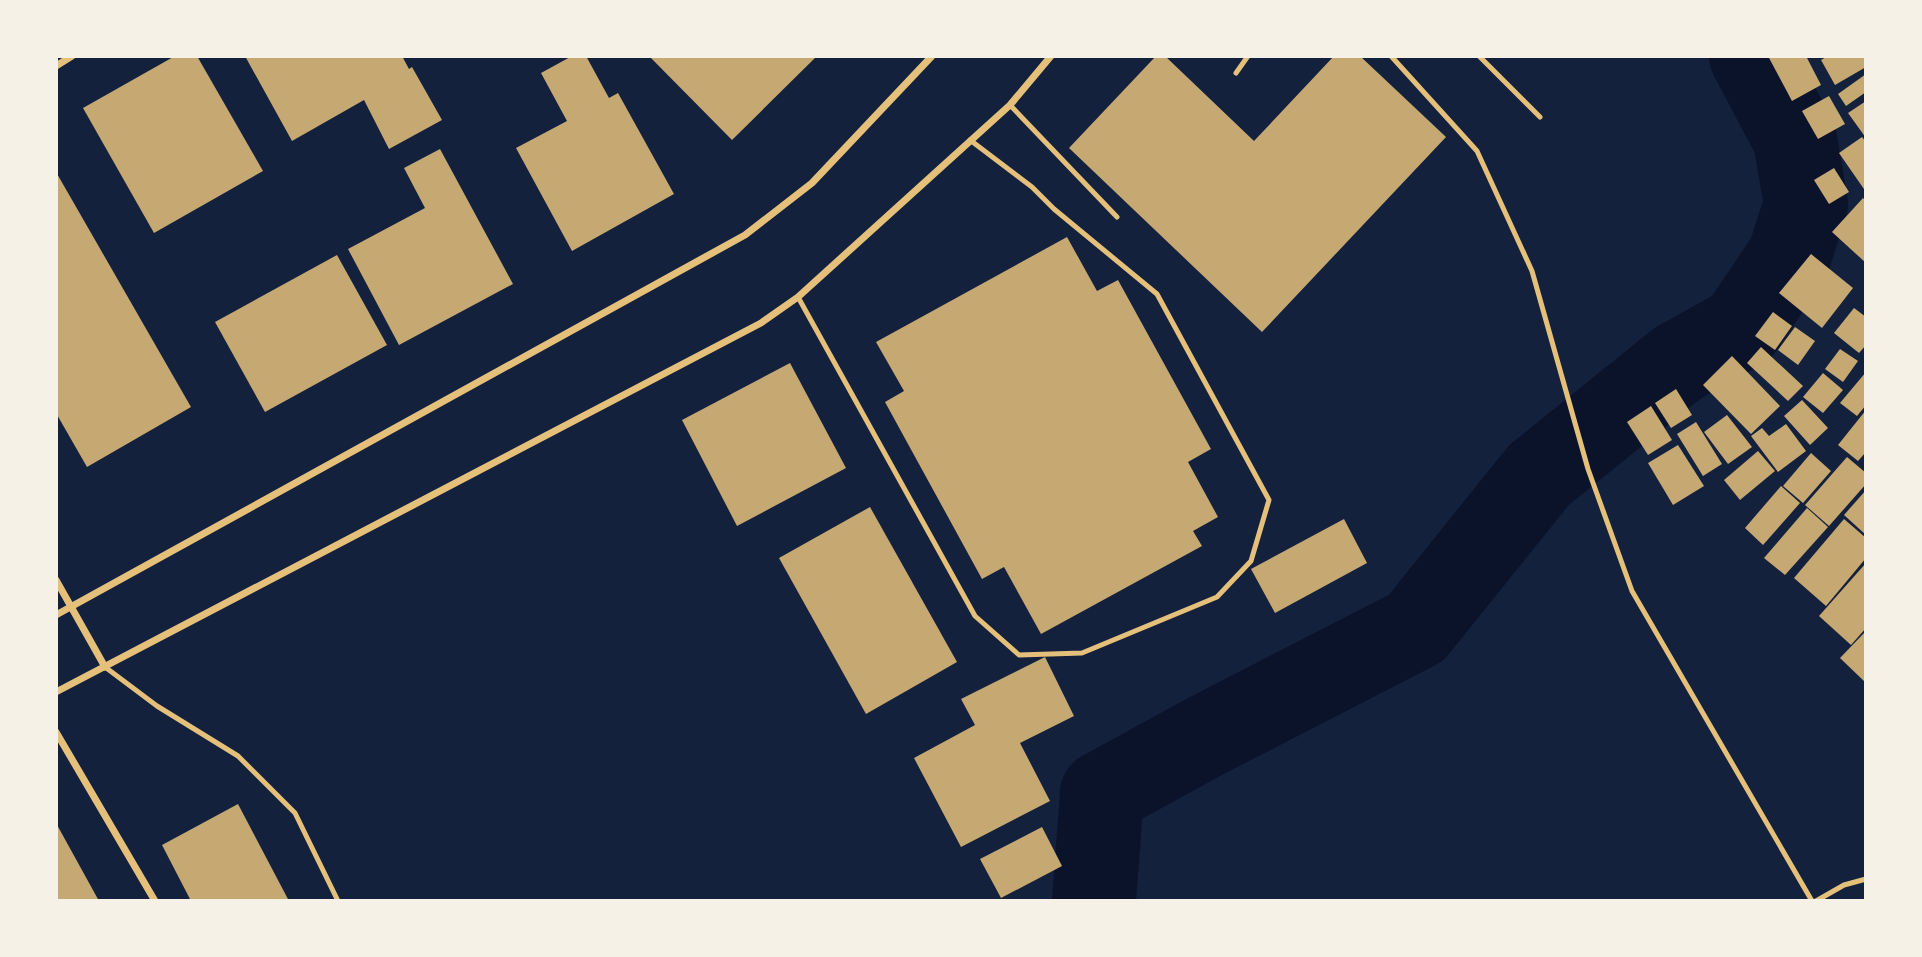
<svg xmlns="http://www.w3.org/2000/svg" width="1922" height="957" font-family="Lora,serif">
<style>
.lines{fill:none;stroke-linecap:round;stroke-linejoin:round}
.river{stroke:#0b132b;stroke-width:84}
.building{fill:#c6a872}
.service{stroke:#e5c07b;stroke-width:5}
.minor{stroke:#e5c07b;stroke-width:7}
</style>
<rect width="100%" height="100%" fill="#14213d"/>
<g class="lines">
<path class="river" d="M 1094,901 L 1102,793 L 1204,737 L 1416,628 L 1539,475 L 1678,363 L 1741,328 L 1789,257 L 1806,204 L 1795,139 L 1751,56"/>
</g>
<g class="building">
<path d="M 175,56 L 197,56 L 263,171 L 154,233 L 83,108 Z"/>
<path d="M 245,56 L 402,56 L 409,69 L 412,67 L 442,120 L 389,149 L 364,100 L 292,141 Z"/>
<path d="M 572,56 L 586,56 L 609,98 L 618,93 L 674,194 L 572,251 L 516,148 L 567,121 L 541,73 Z"/>
<path d="M 649,56 L 817,56 L 732,140 Z"/>
<path d="M 1156,56 L 1165,56 L 1254,141 L 1334,56 L 1360,56 L 1446,137 L 1262,332 L 1069,148 Z"/>
<path d="M 1768,56 L 1806,56 L 1821,85 L 1792,101 Z"/>
<path d="M 1828,56 L 1866,56 L 1866,67 L 1835,85 L 1821,60 Z"/>
<path d="M 1866,74 L 1866,92 L 1846,106 L 1838,94 Z"/>
<path d="M 1829,96 L 1845,124 L 1818,139 L 1802,111 Z"/>
<path d="M 1866,101 L 1866,138 L 1848,113 Z"/>
<path d="M 1862,137 L 1866,142 L 1866,192 L 1839,153 Z"/>
<path d="M 440,149 L 513,284 L 399,345 L 348,249 L 425,208 L 404,168 Z"/>
<path d="M 1834,168 L 1849,192 L 1829,204 L 1814,180 Z"/>
<path d="M 56,172 L 191,407 L 87,467 L 56,413 Z"/>
<path d="M 1863,198 L 1866,201 L 1866,263 L 1832,232 Z"/>
<path d="M 1067,237 L 1097,291 L 1118,280 L 1211,449 L 1188,462 L 1218,517 L 1193,531 L 1202,546 L 1041,634 L 1004,567 L 982,579 L 885,402 L 904,391 L 876,342 Z"/>
<path d="M 1811,254 L 1853,288 L 1822,328 L 1779,293 Z"/>
<path d="M 337,255 L 387,345 L 265,412 L 215,322 Z"/>
<path d="M 1854,308 L 1866,317 L 1866,345 L 1859,353 L 1834,333 Z"/>
<path d="M 1773,312 L 1792,326 L 1775,350 L 1755,336 Z"/>
<path d="M 1795,327 L 1815,341 L 1798,365 L 1778,350 Z"/>
<path d="M 1761,347 L 1803,386 L 1788,401 L 1747,363 Z"/>
<path d="M 1840,349 L 1858,361 L 1843,382 L 1825,369 Z"/>
<path d="M 1732,356 L 1780,406 L 1751,434 L 1703,385 Z"/>
<path d="M 790,363 L 846,468 L 737,526 L 682,420 Z"/>
<path d="M 1866,372 L 1866,405 L 1857,416 L 1840,403 Z"/>
<path d="M 1823,373 L 1843,390 L 1823,413 L 1803,397 Z"/>
<path d="M 1676,389 L 1692,415 L 1671,428 L 1655,403 Z"/>
<path d="M 1802,400 L 1828,428 L 1810,445 L 1784,416 Z"/>
<path d="M 1651,406 L 1672,440 L 1648,455 L 1627,422 Z"/>
<path d="M 1866,410 L 1866,452 L 1858,461 L 1838,445 Z"/>
<path d="M 1727,415 L 1752,447 L 1728,464 L 1704,432 Z"/>
<path d="M 1696,422 L 1722,464 L 1703,476 L 1677,434 Z"/>
<path d="M 1786,424 L 1806,451 L 1778,472 L 1751,436 L 1762,428 L 1769,436 Z"/>
<path d="M 1678,445 L 1704,486 L 1673,505 L 1648,463 Z"/>
<path d="M 1758,451 L 1775,471 L 1740,500 L 1724,480 Z"/>
<path d="M 1811,453 L 1831,471 L 1803,503 L 1783,486 Z"/>
<path d="M 1847,457 L 1866,473 L 1866,484 L 1829,526 L 1805,505 Z"/>
<path d="M 1781,486 L 1800,503 L 1763,545 L 1745,528 Z"/>
<path d="M 1866,490 L 1866,535 L 1844,515 Z"/>
<path d="M 870,507 L 957,662 L 866,714 L 779,558 Z"/>
<path d="M 1807,508 L 1828,527 L 1785,575 L 1764,558 Z"/>
<path d="M 1344,519 L 1367,563 L 1275,613 L 1251,569 Z"/>
<path d="M 1844,519 L 1866,538 L 1866,558 L 1826,606 L 1794,578 Z"/>
<path d="M 1866,563 L 1866,628 L 1851,645 L 1819,616 Z"/>
<path d="M 1866,631 L 1866,683 L 1840,658 Z"/>
<path d="M 1045,657 L 1074,716 L 1020,743 L 1050,801 L 961,847 L 914,758 L 975,725 L 961,699 Z"/>
<path d="M 238,804 L 289,901 L 191,901 L 162,845 Z"/>
<path d="M 56,823 L 99,901 L 56,901 Z"/>
<path d="M 1042,827 L 1062,866 L 1001,898 L 980,859 Z"/>
</g>
<g class="lines">
<g class="service">
<path d="M 1391,56 L 1477,151 L 1532,271 L 1588,469 L 1632,591 L 1812,901"/>
<path d="M 1479,56 L 1540,117"/>
<path d="M 1236,73 L 1248,56"/>
<path d="M 1010,105 L 1117,217"/>
<path d="M 798,297 L 975,616 L 1019,655 L 1082,653 L 1217,597 L 1251,561 L 1269,500 L 1157,294 L 1054,209 L 1032,187 L 970,140"/>
<path d="M 105,667 L 157,706 L 238,756 L 295,813 L 338,901"/>
<path d="M 1816,901 L 1844,885 L 1866,879"/>
</g>
<g class="minor">
<path d="M 56,66 L 72,56"/>
<path d="M 56,580 L 105,667"/>
<path d="M 56,615 L 745,235 L 812,183 L 932,56"/>
<path d="M 56,692 L 761,323 L 798,297 L 1010,105 L 1051,56"/>
<path d="M 56,732 L 155,901"/>
</g>
</g>
<rect width="1922" height="957" fill="none" stroke="#f6f1e7" stroke-width="116"/>
</svg>
